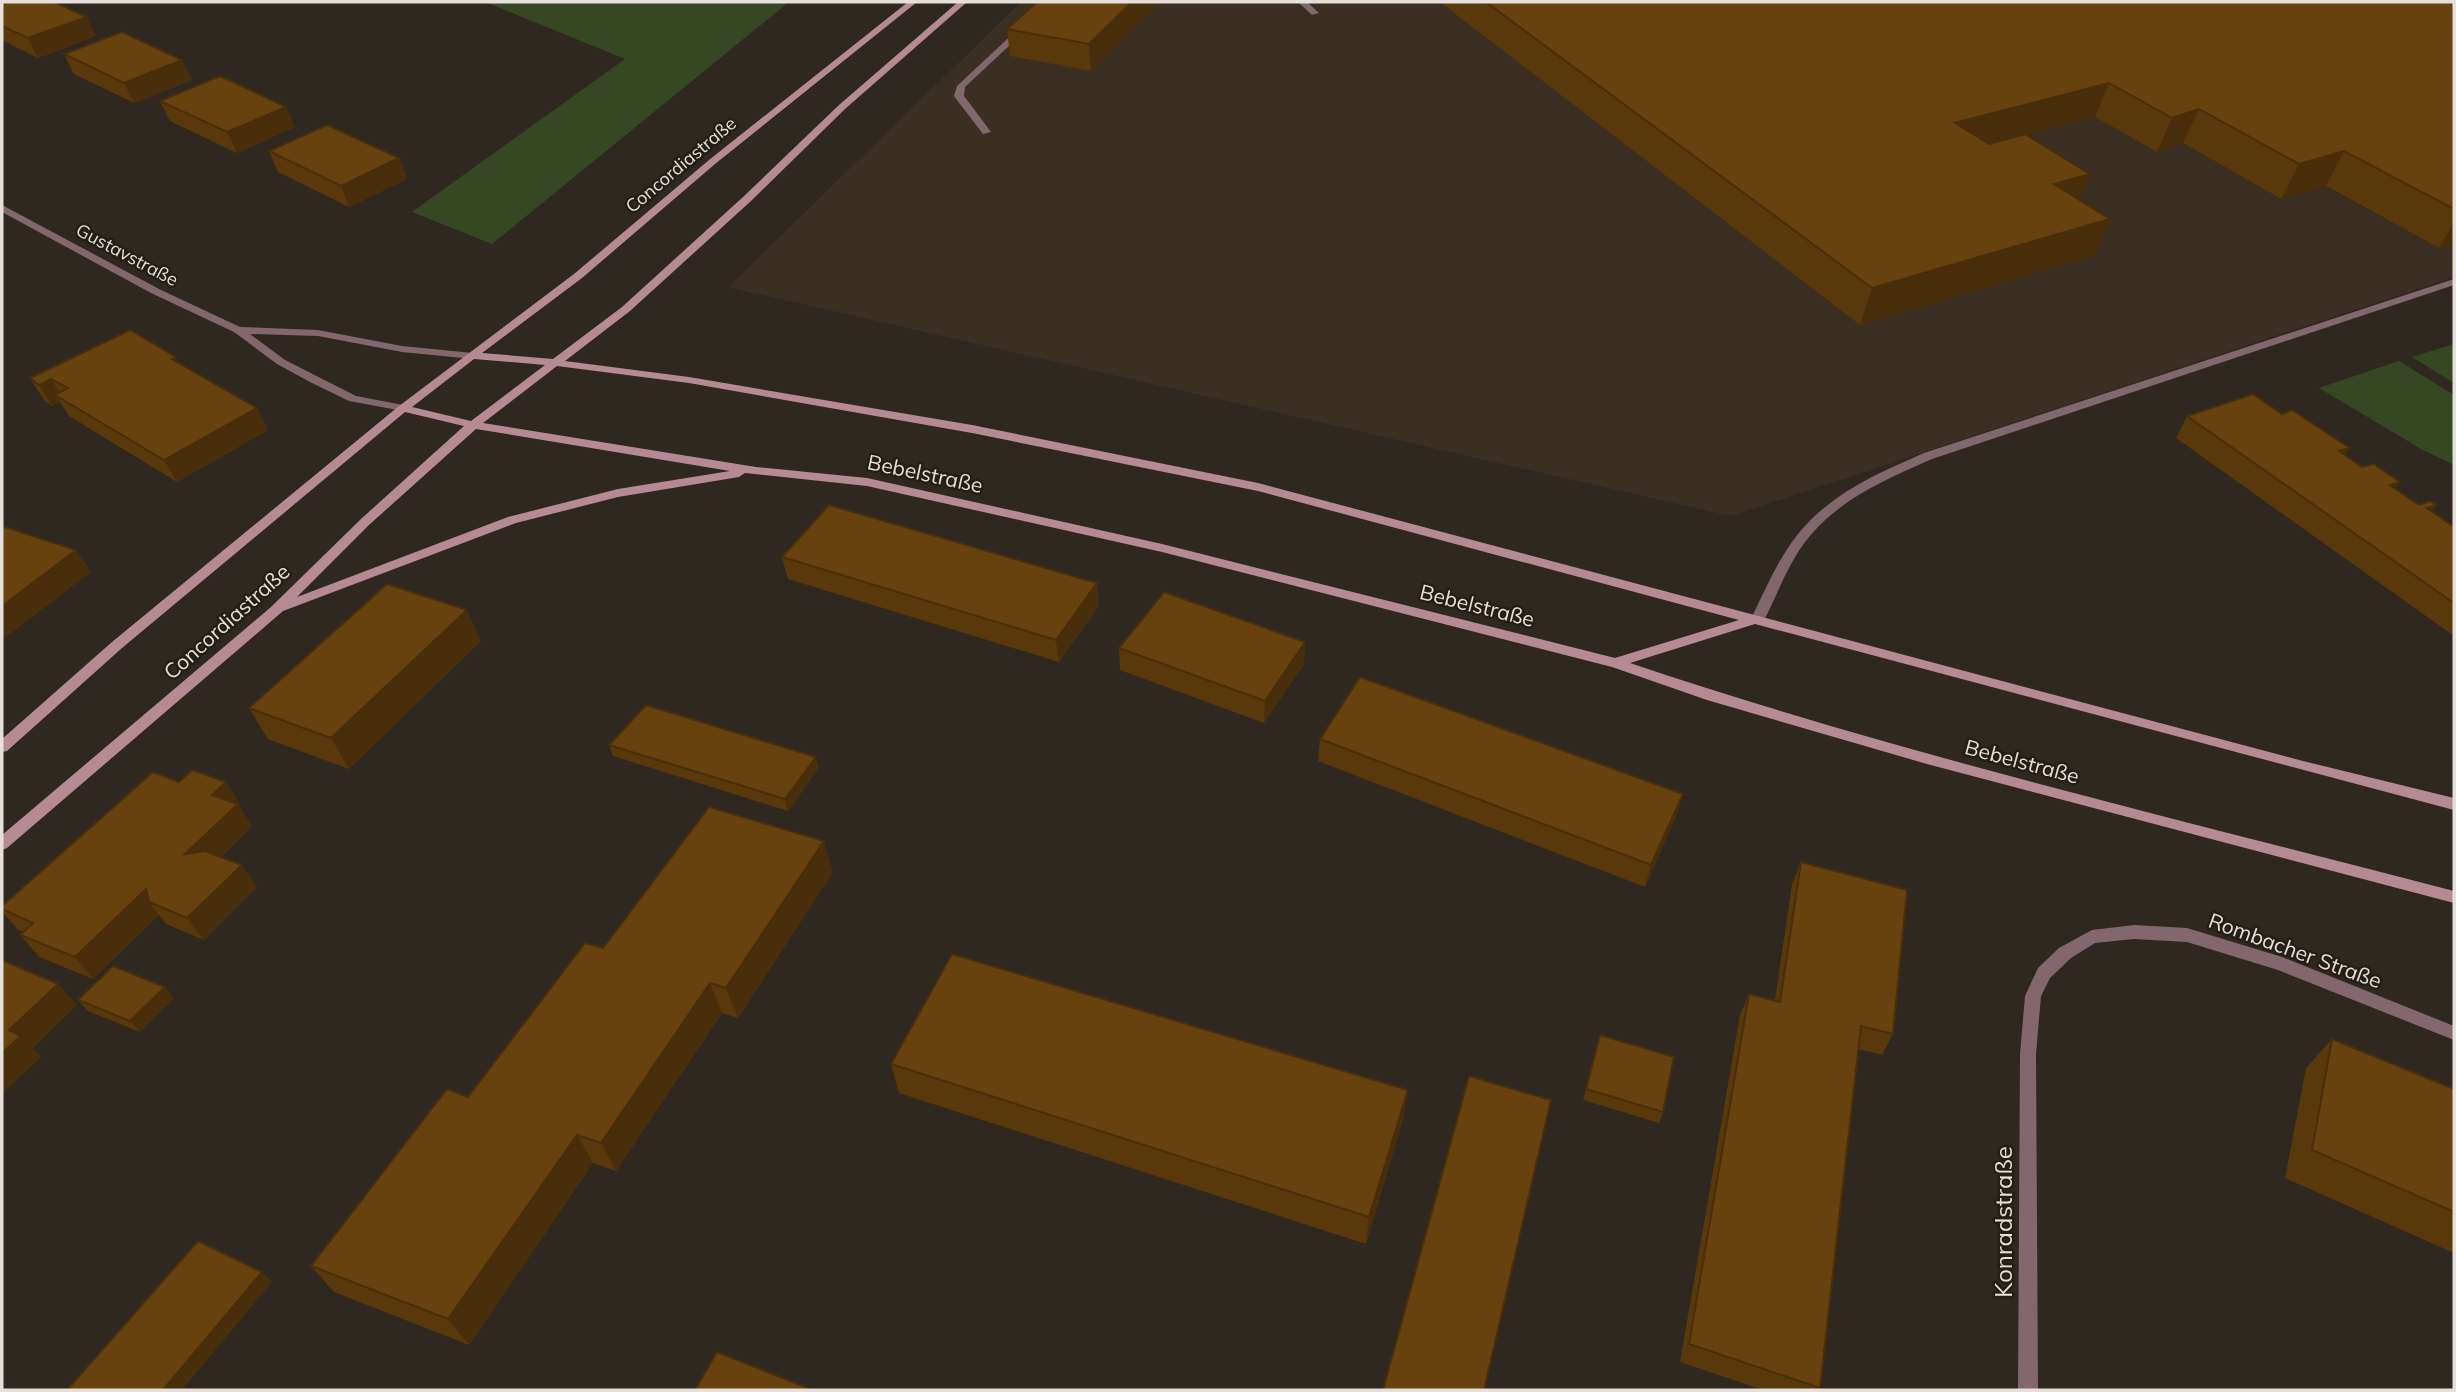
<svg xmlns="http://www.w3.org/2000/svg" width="2456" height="1392" font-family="Mulish,sans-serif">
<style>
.built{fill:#3b2f23}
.green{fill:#354823}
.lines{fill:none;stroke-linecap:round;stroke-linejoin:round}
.lane{fill:#83676e;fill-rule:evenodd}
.street{fill:#83676e;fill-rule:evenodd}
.secondary{fill:#b68a95;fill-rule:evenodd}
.wall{fill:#59380c}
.shaded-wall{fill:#482e0a}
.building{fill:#67410e;stroke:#482e0a;stroke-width:2}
.labels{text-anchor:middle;stroke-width:5;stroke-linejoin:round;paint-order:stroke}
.far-street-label{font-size:18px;fill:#e5e0db;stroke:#251e17}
.street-label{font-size:21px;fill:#e5e0db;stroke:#251e17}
.near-street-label{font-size:24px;fill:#e5e0db;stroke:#251e17}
</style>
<rect width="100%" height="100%" fill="#2f2820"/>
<path class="built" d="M 1021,2 L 1440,2 L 1943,157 L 2095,117 L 2157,152 L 2183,143 L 2281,199 L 2326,187 L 2439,248 L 2454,243 L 2454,277 L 1731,516 L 728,287 Z"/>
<g class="green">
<path d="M 485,2 L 789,2 L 492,244 L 412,212 L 625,59 Z"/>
<path d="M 2454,344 L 2454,383 L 2412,357 Z"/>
<path d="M 2399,361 L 2454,395 L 2454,465 L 2421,449 L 2319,388 Z"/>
</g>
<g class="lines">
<g class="lane">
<path d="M 1298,2 L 1307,2 L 1319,13 L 1312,15 Z"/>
<path d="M 1018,29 L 1025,31 L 965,87 L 964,96 L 991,132 L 983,134 L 954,96 L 957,86 Z"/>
<path d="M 2454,279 L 2454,285 L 1932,459 C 1879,482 1824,506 1794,559 C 1782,579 1774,602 1763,622 L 1753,622 L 1751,619 C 1765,590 1778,559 1798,534 C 1830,494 1878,473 1924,453 Z"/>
</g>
<g class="street">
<path d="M 2,205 L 159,289 L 240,327 L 318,330 L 402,346 L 473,353 L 479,356 L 473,359 L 402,352 L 318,336 L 250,334 L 285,360 L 356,396 L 403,405 L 409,408 L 403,411 L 349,401 L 312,383 L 277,364 L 234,332 L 151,293 L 2,212 Z"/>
<path d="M 2134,925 L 2187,928 L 2282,957 L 2454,1026 L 2454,1040 L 2278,970 L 2187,942 L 2134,939 L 2095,943 L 2071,958 L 2050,978 L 2041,996 L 2036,1054 L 2038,1390 L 2018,1390 L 2020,1054 L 2025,996 L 2038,968 L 2059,948 L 2092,930 Z"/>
</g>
<path class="secondary" d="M 908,2 L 917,2 L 715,164 L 582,278 L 482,353 L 553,359 L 622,307 L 743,197 L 839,105 L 958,2 L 967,2 L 845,109 L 751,201 L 630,311 L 565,361 L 689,377 L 972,425 L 1258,483 L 2303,761 L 2454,798 L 2454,810 L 1755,624 L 1630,663 C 1900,754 2179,819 2454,891 L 2454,903 L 1927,764 L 1707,700 L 1612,667 L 1162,552 L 867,486 L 745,473 L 739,477 L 618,497 L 516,523 L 283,611 L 7,848 L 2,850 L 2,835 L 271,607 L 361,519 L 464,426 L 405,412 L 122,648 L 7,751 L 2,752 L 2,739 L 112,642 L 399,406 L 574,274 L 709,160 ZM 474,359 L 545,365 L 471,421 L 412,407 ZM 557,366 L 689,383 L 972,433 L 1258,491 L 1739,620 L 1615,658 L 1162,544 L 867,478 L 756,467 L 483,423 ZM 476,429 L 730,471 L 618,489 L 508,517 L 297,597 L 369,525 Z"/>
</g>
<g class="wall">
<path d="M 2,2 L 96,36 L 38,58 L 2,40 Z"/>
<path d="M 1037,2 L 1159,2 L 1091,71 L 1010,56 L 1007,29 Z"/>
<path d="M 1440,2 L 2454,2 L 2454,243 L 2439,248 L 2326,186 L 2281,199 L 2183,143 L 2157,152 L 2095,117 L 2026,135 L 2080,200 L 2095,255 L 1860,325 Z"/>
<path d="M 64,54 L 192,80 L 134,103 L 74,74 Z"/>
<path d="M 160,101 L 286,107 L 295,127 L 237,153 L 170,121 Z"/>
<path d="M 269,151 L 399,158 L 407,179 L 349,207 L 278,172 Z"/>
<path d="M 180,363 L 268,430 L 177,482 L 69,416 L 60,402 L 52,406 L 44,400 L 30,378 Z"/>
<path d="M 2282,414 L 2350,448 L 2345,455 L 2419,505 L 2436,505 L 2432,512 L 2454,527 L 2454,636 L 2176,438 L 2187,416 Z"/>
<path d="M 782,557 L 1097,583 L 1099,606 L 1059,662 L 788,579 Z"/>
<path d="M 481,641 L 349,769 L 268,739 L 249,708 Z"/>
<path d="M 1305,642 L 1304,664 L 1264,723 L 1120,670 L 1119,648 Z"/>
<path d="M 1320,739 L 1683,794 L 1676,816 L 1645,887 L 1318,761 Z"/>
<path d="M 609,745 L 819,768 L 788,811 L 613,756 Z"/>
<path d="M 241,805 L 239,806 L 252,826 L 221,857 L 257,887 L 204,940 L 166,924 L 159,915 L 93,979 L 39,957 L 20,935 L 23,932 L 18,930 L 2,911 L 2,906 Z"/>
<path d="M 1801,862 L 1893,1034 L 1882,1055 L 1858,1049 L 1820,1388 L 1818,1390 L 1763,1390 L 1680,1362 L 1740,1015 L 1749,994 L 1775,1000 L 1792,884 Z"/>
<path d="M 833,872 L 738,1018 L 722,1013 L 616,1171 L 593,1163 L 469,1345 L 334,1292 L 311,1266 L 468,1097 Z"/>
<path d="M 165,987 L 174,998 L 140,1032 L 88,1011 L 78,1000 Z"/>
<path d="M 2332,1039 L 2454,1089 L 2454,1253 L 2285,1178 L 2306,1068 Z"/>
<path d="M 1597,1046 L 1663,1112 L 1659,1123 L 1583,1100 Z"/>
<path d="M 891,1064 L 1408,1090 L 1403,1119 L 1366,1244 L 899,1093 Z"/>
</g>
<g class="shaded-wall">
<path d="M 1132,2 L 1159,2 L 1091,71 L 1089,44 Z"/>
<path d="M 87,17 L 96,36 L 38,58 L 28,38 Z"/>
<path d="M 182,60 L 192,80 L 134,103 L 124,83 Z"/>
<path d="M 2109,83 L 2095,117 L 1943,157 L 1955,123 Z"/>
<path d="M 286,107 L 295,127 L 237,153 L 227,132 Z"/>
<path d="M 2199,109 L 2183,143 L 2157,152 L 2172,118 Z"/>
<path d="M 2344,151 L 2326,186 L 2281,199 L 2299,164 Z"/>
<path d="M 399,158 L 407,179 L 349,207 L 341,186 Z"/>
<path d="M 2090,174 L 2076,209 L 2054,184 Z"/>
<path d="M 2110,219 L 2095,255 L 1860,325 L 1872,288 Z"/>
<path d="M 2454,222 L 2454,243 L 2439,248 Z"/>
<path d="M 51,379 L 64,400 L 55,395 L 60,402 L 52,406 L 39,385 Z"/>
<path d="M 257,408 L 268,430 L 177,482 L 164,460 Z"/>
<path d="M 2350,448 L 2336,470 L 2339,451 Z"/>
<path d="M 2400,482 L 2386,504 L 2390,485 Z"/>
<path d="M 2436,505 L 2421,527 L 2427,508 Z"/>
<path d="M 76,550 L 91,572 L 2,640 L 2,606 Z"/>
<path d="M 1097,583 L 1099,606 L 1059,662 L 1056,640 Z"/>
<path d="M 467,610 L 481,641 L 349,769 L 331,738 Z"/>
<path d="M 1305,642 L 1304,664 L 1264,723 L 1265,701 Z"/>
<path d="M 816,757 L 819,768 L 788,811 L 785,799 Z"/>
<path d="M 226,782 L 241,805 L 239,806 L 252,826 L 201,876 L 185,854 L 212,795 Z"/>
<path d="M 1683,794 L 1676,816 L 1645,887 L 1651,865 Z"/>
<path d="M 824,841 L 833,872 L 738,1018 L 726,988 Z"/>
<path d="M 242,865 L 257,887 L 204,940 L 187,918 Z"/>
<path d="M 146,889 L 149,902 L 159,915 L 93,979 L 75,957 Z"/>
<path d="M 710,983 L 722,1013 L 616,1171 L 601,1143 Z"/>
<path d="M 58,984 L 77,1005 L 33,1048 L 41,1057 L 2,1094 L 2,1053 L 9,1030 Z"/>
<path d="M 165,987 L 174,998 L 140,1032 L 130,1021 Z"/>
<path d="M 1408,1090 L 1403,1119 L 1366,1244 L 1369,1217 Z"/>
<path d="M 577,1135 L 593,1163 L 469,1345 L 448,1319 Z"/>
<path d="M 262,1272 L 272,1282 L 182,1390 L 163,1390 Z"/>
</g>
<g class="building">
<path d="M 2,2 L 54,2 L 87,17 L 28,38 L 2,26 Z"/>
<path d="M 1037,2 L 1132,2 L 1089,44 L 1007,29 Z"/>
<path d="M 1486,2 L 2454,2 L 2454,209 L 2344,151 L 2299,164 L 2199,109 L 2172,118 L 2109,83 L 1955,123 L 1989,144 L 2025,134 L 2090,174 L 2054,184 L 2110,219 L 1872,288 Z"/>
<path d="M 122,32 L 182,60 L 124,83 L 64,54 Z"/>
<path d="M 220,76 L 286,107 L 227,132 L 160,101 Z"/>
<path d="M 327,125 L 399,158 L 341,186 L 269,151 Z"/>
<path d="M 130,330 L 176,357 L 172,359 L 257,408 L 164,460 L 55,395 L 68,388 L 51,379 L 39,385 L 30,378 Z"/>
<path d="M 2253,394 L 2282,414 L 2292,410 L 2350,448 L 2339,451 L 2362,467 L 2374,464 L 2400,482 L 2390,485 L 2419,505 L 2430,501 L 2436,505 L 2427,508 L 2454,527 L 2454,603 L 2187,416 Z"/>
<path d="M 829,505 L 1097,583 L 1056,640 L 782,557 Z"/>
<path d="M 2,526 L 76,550 L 2,606 Z"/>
<path d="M 387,584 L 467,610 L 331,738 L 249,708 Z"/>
<path d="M 1164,592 L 1305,642 L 1265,701 L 1119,648 Z"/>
<path d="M 1360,677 L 1683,794 L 1651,865 L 1320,739 Z"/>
<path d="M 646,705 L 816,757 L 785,799 L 609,745 Z"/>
<path d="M 192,770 L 226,782 L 212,795 L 238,804 L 185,854 L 205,851 L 242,865 L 187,918 L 149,902 L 146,889 L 75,957 L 20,935 L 33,923 L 2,909 L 2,906 L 153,772 L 179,782 Z"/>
<path d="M 709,807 L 824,841 L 726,988 L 710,983 L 601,1143 L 577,1135 L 448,1319 L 311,1266 L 447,1089 L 468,1097 L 585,943 L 603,948 Z"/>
<path d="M 1801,862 L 1907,890 L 1893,1034 L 1861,1026 L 1820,1388 L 1689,1344 L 1749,994 L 1780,1002 Z"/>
<path d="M 952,954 L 1408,1090 L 1369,1217 L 891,1064 Z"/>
<path d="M 2,960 L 58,984 L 9,1030 L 21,1036 L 2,1053 Z"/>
<path d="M 113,966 L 165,987 L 130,1021 L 78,1000 Z"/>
<path d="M 1600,1035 L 1674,1057 L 1663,1112 L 1586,1089 Z"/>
<path d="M 2332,1039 L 2454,1089 L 2454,1212 L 2312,1150 Z"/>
<path d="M 1469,1076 L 1551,1100 L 1484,1390 L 1383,1390 Z"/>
<path d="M 198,1241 L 262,1272 L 163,1390 L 67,1390 Z"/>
<path d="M 717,1352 L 813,1390 L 695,1390 Z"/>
</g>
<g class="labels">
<g class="far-street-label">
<text transform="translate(681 165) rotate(-40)" y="6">Concordiastraße</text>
<text transform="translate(127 255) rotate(28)" y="6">Gustavstraße</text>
</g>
<g class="street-label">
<text transform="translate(925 474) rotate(12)" y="7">Bebelstraße</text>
<text transform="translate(1477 606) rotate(14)" y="7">Bebelstraße</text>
<text transform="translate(227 622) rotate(-42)" y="7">Concordiastraße</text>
<text transform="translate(2022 762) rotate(15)" y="7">Bebelstraße</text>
<text transform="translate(2295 951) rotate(20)" y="7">Rombacher Straße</text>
</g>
<g class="near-street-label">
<text transform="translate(2004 1222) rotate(-90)" y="8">Konradstraße</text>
</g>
</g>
<rect width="2456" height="1392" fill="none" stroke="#e5e0db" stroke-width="7"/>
</svg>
